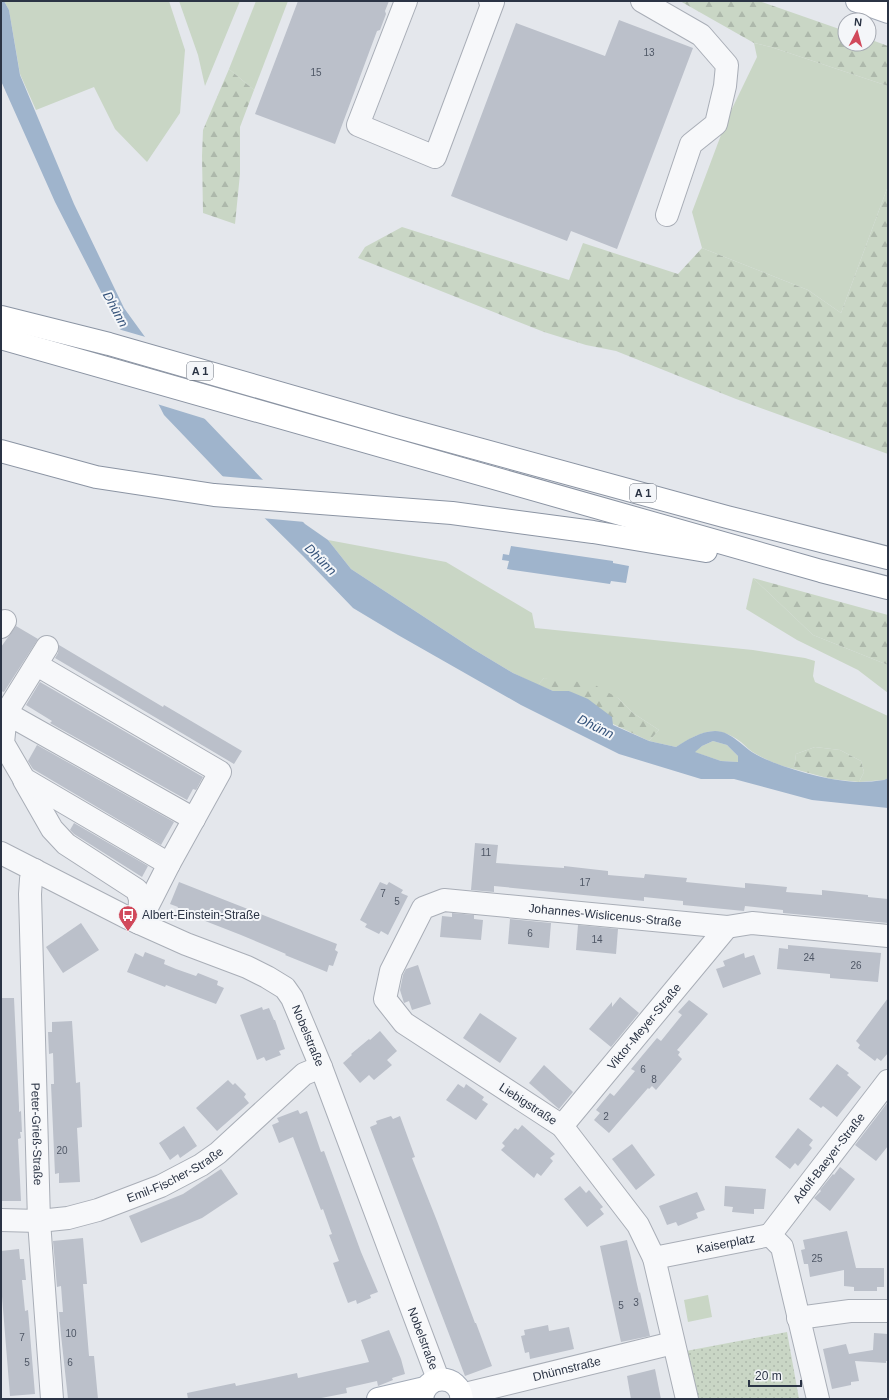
<svg xmlns="http://www.w3.org/2000/svg" width="889" height="1400" font-family="Helvetica,sans-serif">
<style>
.green{fill:#c9d6c5}
.forest{fill:url(#forest-firs)}
.park{fill:url(#park-dots)}
.water{fill:#9fb4cc;fill-rule:evenodd}
.pier{fill:#e4e7ec}
.building{fill:#bbc0ca}
.lines{fill:none;stroke-linecap:round;stroke-linejoin:round}
.minor-casing{stroke:#a9aeb7;stroke-width:24}
.major-casing{stroke:#a3abb8;stroke-width:24}
.highway-casing{stroke:#8b94a3;stroke-width:24}
.minor{stroke:#f7f8fa;stroke-width:22}
.major{stroke:#fff;stroke-width:22}
.highway{stroke:#fff;stroke-width:22}
.labels{text-anchor:middle;stroke-width:4;stroke-linejoin:round;paint-order:stroke}
.number-label{font-size:10px;fill:#4f5766}
.shield{fill:#f4f6f9;stroke:#676e7b;stroke-width:1}
.shield-label{font-size:11px;font-weight:bold;fill:#2b3445}
.poi-label{font-size:12px;fill:#2b3445;stroke:#f4f6f9;text-anchor:start}
.street-label{font-size:12px;fill:#2b3445;stroke:#f4f6f9}
.water-label{font-size:13px;font-style:italic;fill:#34527a;stroke:#f4f6f9}
</style>
<defs>
<pattern id="forest-firs" width="22" height="20" patternUnits="userSpaceOnUse"><rect width="22" height="20" fill="#c9d6c5"/><path d="M5 1l3.5 6h-7zM16 11l3.5 6h-7z" fill="#adb8ab"/></pattern>
<pattern id="park-dots" width="8" height="8" patternUnits="userSpaceOnUse"><rect width="8" height="8" fill="#c9d6c5"/><path d="M2 2h.1M6 6h.1" fill="none" stroke="#adb8ab" stroke-width="1.8" stroke-linecap="round"/></pattern>
</defs>
<rect width="100%" height="100%" fill="#e4e7ec"/>
<g class="green">
<path d="M 4,1 L 169,1 L 185,50 L 180,113 L 147,162 L 115,129 L 94,87 L 36,110 L 20,74 L 9,10 Z"/>
<path d="M 179,1 L 240,1 L 205,86 L 198,55 Z"/>
<path d="M 256,1 L 288,1 L 254,90 L 229,69 Z"/>
<path d="M 754,43 L 771,47 L 888,86 L 888,186 L 841,313 L 808,290 L 702,248 L 692,212 L 727,119 L 757,57 Z"/>
<path d="M 328,540 L 446,562 L 532,613 L 535,628 L 753,650 L 805,658 L 815,661 L 813,676 L 815,682 L 888,716 L 888,778 L 884,780 L 859,782 L 864,772 L 861,761 L 840,750 L 815,747 L 796,754 L 794,769 C 780,766 768,761 756,754 C 750,751 746,746 741,742 C 715,723 701,732 676,747 L 649,741 L 659,730 L 633,713 L 618,698 L 544,678 L 538,685 L 513,673 L 473,649 L 351,569 Z"/>
<path d="M 753,578 L 813,635 L 888,665 L 888,693 L 858,670 L 797,640 L 746,609 Z"/>
<path d="M 713,741 L 727,745 L 738,756 L 738,762 L 721,761 L 694,752 L 702,746 Z"/>
<path d="M 708,1295 L 712,1317 L 688,1322 L 684,1300 Z"/>
</g>
<g class="forest">
<path d="M 680,1 L 759,1 L 845,31 L 845,44 L 869,44 L 869,39 L 888,46 L 888,86 L 771,47 L 754,43 Z"/>
<path d="M 229,69 L 254,90 L 240,127 L 240,174 L 235,224 L 203,213 L 202,156 L 203,130 Z"/>
<path d="M 888,186 L 888,454 L 736,399 L 616,351 L 586,345 L 544,332 L 358,258 L 365,247 L 402,227 L 569,280 L 583,243 L 678,274 L 702,248 L 808,290 L 841,313 Z"/>
<path d="M 753,578 L 888,615 L 888,665 L 813,635 Z"/>
<path d="M 544,678 L 569,680 L 595,685 L 618,698 L 633,713 L 659,730 L 649,741 L 613,724 L 569,691 L 553,691 L 538,685 Z"/>
<path d="M 815,747 L 840,750 L 861,761 L 864,772 L 859,782 L 831,779 L 794,769 L 796,754 Z"/>
</g>
<path class="park" d="M 787,1332 L 799,1399 L 699,1399 L 686,1351 Z"/>
<g class="water">
<path d="M 1,1 L 4,1 L 9,10 L 20,75 L 74,204 L 124,308 L 203,417 L 305,524 L 328,540 L 351,569 L 473,649 L 513,673 L 553,691 L 569,691 L 588,699 L 612,717 L 613,725 L 649,741 L 676,747 C 687,740 701,731 715,731 C 732,731 743,748 757,755 C 782,768 831,782 860,782 C 868,782 876,781 884,780 L 888,778 L 888,808 L 812,800 L 734,779 L 701,779 L 619,754 L 521,705 L 398,635 L 353,608 L 303,556 L 231,485 L 164,415 L 55,202 L 1,81 ZM 713,741 L 727,745 L 738,756 L 738,762 L 721,761 L 695,752 L 702,746 Z"/>
<path d="M 511,546 L 613,561 L 613,563 L 629,566 L 626,583 L 611,581 L 610,584 L 507,569 L 509,561 L 502,560 L 503,554 L 509,555 Z"/>
</g>
<g class="pier">
<path d="M 118,329 L 149,338 L 175,378 L 209,420 L 157,404 Z"/>
<path d="M 219,476 L 266,480 L 305,522 L 261,518 Z"/>
</g>
<g class="building">
<path d="M 298,1 L 389,1 L 385,11 L 386,14 L 380,30 L 377,31 L 335,144 L 255,114 Z"/>
<path d="M 619,20 L 693,48 L 617,249 L 571,231 L 567,241 L 451,196 L 516,23 L 605,56 Z"/>
<path d="M 16,626 L 38,639 L 4,692 L 1,691 L 1,647 Z"/>
<path d="M 59,645 L 163,707 L 164,705 L 242,751 L 234,764 L 55,658 L 58,653 Z"/>
<path d="M 40,682 L 203,777 L 196,790 L 193,789 L 187,800 L 50,723 L 52,721 L 26,705 Z"/>
<path d="M 37,745 L 174,822 L 161,845 L 33,769 L 28,761 Z"/>
<path d="M 74,823 L 148,866 L 142,877 L 74,834 L 70,830 Z"/>
<path d="M 475,843 L 498,845 L 496,863 L 564,868 L 564,866 L 608,871 L 608,875 L 644,878 L 645,874 L 687,878 L 686,882 L 745,888 L 745,883 L 787,887 L 786,892 L 822,895 L 822,890 L 868,895 L 868,897 L 888,899 L 888,923 L 783,913 L 783,910 L 745,906 L 744,911 L 683,905 L 683,901 L 644,897 L 644,901 L 494,886 L 494,892 L 471,890 Z"/>
<path d="M 179,882 L 337,944 L 335,950 L 338,952 L 333,966 L 329,965 L 327,972 L 285,955 L 286,954 L 241,935 L 177,910 L 178,907 L 170,904 Z"/>
<path d="M 380,882 L 387,885 L 389,882 L 403,890 L 401,893 L 408,896 L 388,935 L 381,931 L 379,934 L 365,927 L 367,924 L 360,920 Z"/>
<path d="M 452,913 L 474,915 L 474,919 L 483,920 L 481,940 L 440,937 L 442,916 L 452,917 Z"/>
<path d="M 510,919 L 551,923 L 549,948 L 508,944 Z"/>
<path d="M 81,923 L 99,950 L 63,973 L 46,947 Z"/>
<path d="M 578,925 L 618,929 L 616,954 L 576,950 Z"/>
<path d="M 788,945 L 881,953 L 878,982 L 830,978 L 830,974 L 777,969 L 779,948 L 788,949 Z"/>
<path d="M 145,952 L 165,960 L 164,964 L 176,969 L 196,976 L 198,973 L 218,981 L 217,985 L 224,988 L 216,1004 L 166,985 L 165,987 L 127,972 L 135,953 L 143,957 Z"/>
<path d="M 744,953 L 745,958 L 754,955 L 761,974 L 723,988 L 716,969 L 725,966 L 723,961 Z"/>
<path d="M 418,965 L 431,1004 L 412,1010 L 409,1001 L 404,1003 L 400,990 L 403,975 L 406,969 Z"/>
<path d="M 620,997 L 639,1013 L 611,1047 L 589,1029 L 612,1002 L 612,1007 Z"/>
<path d="M 1,998 L 14,998 L 19,1106 L 19,1112 L 21,1111 L 22,1132 L 20,1132 L 21,1138 L 18,1139 L 21,1201 L 1,1201 Z"/>
<path d="M 888,998 L 888,1053 L 881,1061 L 877,1058 L 875,1061 L 858,1048 L 860,1045 L 856,1041 Z"/>
<path d="M 689,1000 L 708,1014 L 677,1050 L 680,1052 L 678,1055 L 682,1059 L 656,1090 L 652,1086 L 649,1089 L 648,1088 L 609,1133 L 594,1120 L 600,1113 L 596,1110 L 610,1093 L 614,1096 L 635,1071 L 631,1069 L 657,1038 L 661,1041 L 682,1015 L 678,1012 Z"/>
<path d="M 262,1007 L 263,1010 L 269,1008 L 274,1020 L 275,1020 L 285,1049 L 279,1051 L 281,1055 L 266,1061 L 264,1057 L 257,1060 L 240,1015 Z"/>
<path d="M 480,1013 L 517,1038 L 500,1063 L 463,1038 Z"/>
<path d="M 72,1021 L 76,1083 L 80,1082 L 82,1127 L 77,1128 L 80,1182 L 59,1183 L 59,1173 L 55,1174 L 51,1084 L 54,1084 L 53,1053 L 49,1054 L 48,1032 L 52,1032 L 52,1022 Z"/>
<path d="M 380,1031 L 397,1051 L 387,1060 L 392,1065 L 374,1080 L 369,1075 L 360,1083 L 343,1063 L 352,1055 L 351,1054 L 369,1039 L 370,1040 Z"/>
<path d="M 837,1064 L 849,1073 L 847,1075 L 861,1087 L 837,1117 L 823,1106 L 821,1108 L 809,1099 Z"/>
<path d="M 544,1065 L 573,1092 L 559,1109 L 529,1083 Z"/>
<path d="M 228,1080 L 233,1085 L 235,1083 L 246,1094 L 244,1097 L 249,1103 L 217,1131 L 196,1108 Z"/>
<path d="M 458,1084 L 464,1088 L 466,1084 L 484,1097 L 482,1100 L 488,1104 L 476,1120 L 446,1100 Z"/>
<path d="M 888,1102 L 888,1146 L 876,1161 L 855,1145 Z"/>
<path d="M 298,1110 L 300,1114 L 307,1111 L 321,1152 L 324,1151 L 361,1252 L 378,1292 L 370,1295 L 371,1298 L 357,1304 L 356,1300 L 348,1303 L 341,1285 L 333,1263 L 339,1261 L 329,1235 L 332,1234 L 323,1209 L 321,1210 L 293,1137 L 279,1143 L 272,1125 L 279,1122 L 277,1118 Z"/>
<path d="M 391,1116 L 393,1119 L 400,1116 L 415,1157 L 412,1158 L 437,1221 L 475,1323 L 476,1323 L 492,1366 L 465,1376 L 370,1127 L 377,1124 L 376,1121 Z"/>
<path d="M 522,1125 L 555,1154 L 550,1158 L 553,1161 L 541,1176 L 537,1173 L 534,1178 L 501,1150 L 505,1146 L 502,1143 L 515,1128 L 518,1130 Z"/>
<path d="M 184,1126 L 197,1146 L 180,1158 L 178,1154 L 170,1160 L 159,1143 Z"/>
<path d="M 798,1128 L 813,1140 L 809,1145 L 812,1148 L 798,1166 L 795,1163 L 790,1169 L 775,1157 Z"/>
<path d="M 632,1144 L 655,1175 L 636,1190 L 612,1159 Z"/>
<path d="M 840,1167 L 855,1179 L 830,1211 L 814,1198 L 821,1191 L 820,1190 L 833,1174 L 834,1175 Z"/>
<path d="M 221,1169 L 238,1194 L 202,1218 L 141,1243 L 129,1216 L 183,1194 Z"/>
<path d="M 580,1186 L 586,1193 L 589,1190 L 603,1207 L 600,1209 L 604,1214 L 587,1227 L 564,1199 Z"/>
<path d="M 725,1186 L 766,1189 L 764,1209 L 754,1209 L 754,1214 L 732,1212 L 733,1207 L 724,1206 Z"/>
<path d="M 697,1192 L 705,1210 L 696,1213 L 698,1218 L 678,1226 L 676,1222 L 667,1225 L 659,1206 Z"/>
<path d="M 847,1231 L 856,1268 L 884,1268 L 884,1287 L 877,1287 L 877,1291 L 854,1291 L 854,1287 L 844,1286 L 844,1270 L 810,1277 L 808,1264 L 804,1264 L 801,1250 L 805,1249 L 803,1240 Z"/>
<path d="M 83,1238 L 87,1284 L 83,1284 L 89,1356 L 94,1356 L 98,1399 L 68,1399 L 61,1335 L 59,1312 L 63,1312 L 61,1286 L 57,1287 L 53,1241 Z"/>
<path d="M 627,1240 L 639,1293 L 640,1292 L 650,1336 L 621,1342 L 600,1246 Z"/>
<path d="M 19,1249 L 20,1259 L 24,1259 L 26,1280 L 22,1280 L 25,1311 L 28,1310 L 35,1394 L 10,1396 L 1,1284 L 1,1251 Z"/>
<path d="M 548,1325 L 549,1331 L 569,1327 L 574,1349 L 530,1359 L 529,1352 L 525,1353 L 521,1336 L 525,1335 L 524,1330 Z"/>
<path d="M 389,1330 L 401,1359 L 405,1374 L 392,1378 L 393,1380 L 378,1386 L 377,1381 L 346,1388 L 347,1393 L 316,1399 L 188,1399 L 187,1393 L 235,1383 L 236,1386 L 297,1373 L 298,1378 L 369,1362 L 361,1340 Z"/>
<path d="M 874,1333 L 888,1334 L 888,1361 L 886,1361 L 886,1363 L 855,1361 L 859,1381 L 851,1382 L 851,1385 L 832,1389 L 823,1349 L 846,1344 L 849,1354 L 873,1350 Z"/>
<path d="M 655,1369 L 661,1399 L 631,1399 L 627,1376 Z"/>
</g>
<g class="lines">
<defs>
<g id="minor">
<path d="M 406,1 L 358,125 L 435,157 L 493,2 L 490,1"/>
<path d="M 642,1 L 701,35 L 727,65 L 725,86 L 716,124 L 691,144 L 667,215"/>
<path d="M 1,627 L 5,621"/>
<path d="M 37,665 L 220,772 L 169,864 L 139,923"/>
<path d="M 1,710 L 6,713 L 47,647"/>
<path d="M 24,780 L 52,829 L 66,844 L 137,890 L 140,899 L 139,922"/>
<path id="s1" d="M 1,853 L 128,918 L 186,944 L 247,967 L 267,977 L 285,988 L 292,998 L 321,1067 L 438,1379"/>
<path d="M 169,864 L 24,779 L 3,743 L 6,713 L 194,819"/>
<path id="s2" d="M 35,870 L 31,879 L 30,894 L 39,1221 L 52,1399"/>
<path id="s3" d="M 562,1126 L 727,927"/>
<path id="s4" d="M 1,1220 L 39,1221 L 68,1218 L 98,1210 L 161,1186 L 201,1165 L 218,1153 L 304,1074 L 321,1067"/>
<path id="s5" d="M 770,1235 L 888,1081"/>
<path id="s6" d="M 654,1258 L 770,1235 L 782,1247 L 818,1399"/>
<path d="M 798,1318 L 850,1311 L 888,1311"/>
<path id="s7" d="M 461,1395 L 673,1343"/>
<path id="s8" d="M 687,1399 L 654,1258 L 638,1225 L 562,1126 L 404,1023 L 385,999 L 391,971 L 423,908 L 444,900 L 727,927 L 752,923 L 888,936"/>
</g>
<g id="major">
<path d="M 857,1 L 888,12"/>
<path d="M 378,1399 L 425,1388"/>
<path d="M 422,1399 C 425,1373 459,1373 462,1399"/>
</g>
<g id="highway">
<path d="M 1,317 L 109,344 L 398,427 L 727,517 L 888,558"/>
<path d="M 1,338 L 821,571 L 888,588"/>
<path d="M 1,451 L 96,477 L 214,495 L 452,513 L 593,532 L 706,551"/>
</g>
</defs>
<use href="#minor" class="minor-casing"/>
<use href="#major" class="major-casing"/>
<use href="#highway" class="highway-casing"/>
<use href="#minor" class="minor"/>
<use href="#major" class="major"/>
<use href="#highway" class="highway"/>
</g>
<defs>
<symbol id="bus-pin" viewBox="-11 -11 22 30"><path d="M0 17L-7.5 6A9.5 9.5 0 1 1 7.5 6Z" fill="#d1495b" stroke="#f4f6f9"/><path d="M-5-6H5V4H4V6H2V4H-2V6H-4V4H-5ZM-3.5-4V0h7V-4ZM-3.5 1.2v1.5H-2V1.2ZM2 1.2v1.5H3.5V1.2Z" fill="#fff"/></symbol>
</defs>
<g fill-rule="evenodd">
<use href="#bus-pin" x="117" y="904" width="22" height="30"/>
</g>
<g class="labels">
<g class="number-label">
<text x="649" y="56">13</text>
<text x="316" y="76">15</text>
<text x="486" y="856">11</text>
<text x="585" y="886">17</text>
<text x="383" y="897">7</text>
<text x="397" y="905">5</text>
<text x="530" y="937">6</text>
<text x="597" y="943">14</text>
<text x="809" y="961">24</text>
<text x="856" y="969">26</text>
<text x="643" y="1073">6</text>
<text x="654" y="1083">8</text>
<text x="606" y="1120">2</text>
<text x="62" y="1154">20</text>
<text x="817" y="1262">25</text>
<text x="636" y="1306">3</text>
<text x="621" y="1309">5</text>
<text x="71" y="1337">10</text>
<text x="22" y="1341">7</text>
<text x="27" y="1366">5</text>
<text x="70" y="1366">6</text>
</g>
<g class="shield">
<rect x="187" y="362" width="26" height="18" rx="3"/>
<rect x="630" y="484" width="26" height="18" rx="3"/>
</g>
<g class="shield-label">
<text x="200" y="375">A 1</text>
<text x="643" y="497">A 1</text>
</g>
<g class="poi-label">
<text x="142" y="919">Albert-Einstein-Straße</text>
</g>
<g class="street-label">
<text dy="4" stroke="none"><textPath href="#s8" startOffset="809">Johannes-Wislicenus-Straße</textPath></text>
<text dy="4" stroke="none"><textPath href="#s3" startOffset="129">Viktor-Meyer-Straße</textPath></text>
<text dy="4" stroke="none"><textPath href="#s1" startOffset="368">Nobelstraße</textPath></text>
<text transform="translate(528 1104) rotate(33)" y="4">Liebigstraße</text>
<text dy="4" stroke="none"><textPath href="#s2" startOffset="265">Peter-Grieß-Straße</textPath></text>
<text dy="4" stroke="none"><textPath href="#s5" startOffset="97">Adolf-Baeyer-Straße</textPath></text>
<text dy="4" stroke="none"><textPath href="#s4" startOffset="183">Emil-Fischer-Straße</textPath></text>
<text dy="4" stroke="none"><textPath href="#s6" startOffset="73">Kaiserplatz</textPath></text>
<text dy="4" stroke="none"><textPath href="#s1" startOffset="692">Nobelstraße</textPath></text>
<text dy="4" stroke="none"><textPath href="#s7" startOffset="109">Dhünnstraße</textPath></text>
</g>
<g class="water-label">
<text transform="translate(116 309) rotate(62)" y="5">Dhünn</text>
<text transform="translate(321 559) rotate(45)" y="5">Dhünn</text>
<text transform="translate(596 726) rotate(26)" y="5">Dhünn</text>
</g>
</g>
<rect width="889" height="1400" fill="none" stroke="#2b3445" stroke-width="4"/>
<g transform="translate(857 32) rotate(6)"><circle r="19" fill="#f4f6f9" stroke="#a4a8b1"/>
<path d="M0-3L7 15L0 10L-7 15Z" fill="#d1495b"/>
<text y="-6" font-size="11" font-weight="bold" text-anchor="middle" fill="#2b3445">N</text>
</g>
<path d="M749 1380v6h52v-6" fill="none" stroke="#2b3445" stroke-width="2"/>
<text x="755" y="1380" font-size="12" fill="#2b3445" stroke="#f4f6f9" stroke-width="3" paint-order="stroke">20 m</text>
</svg>
